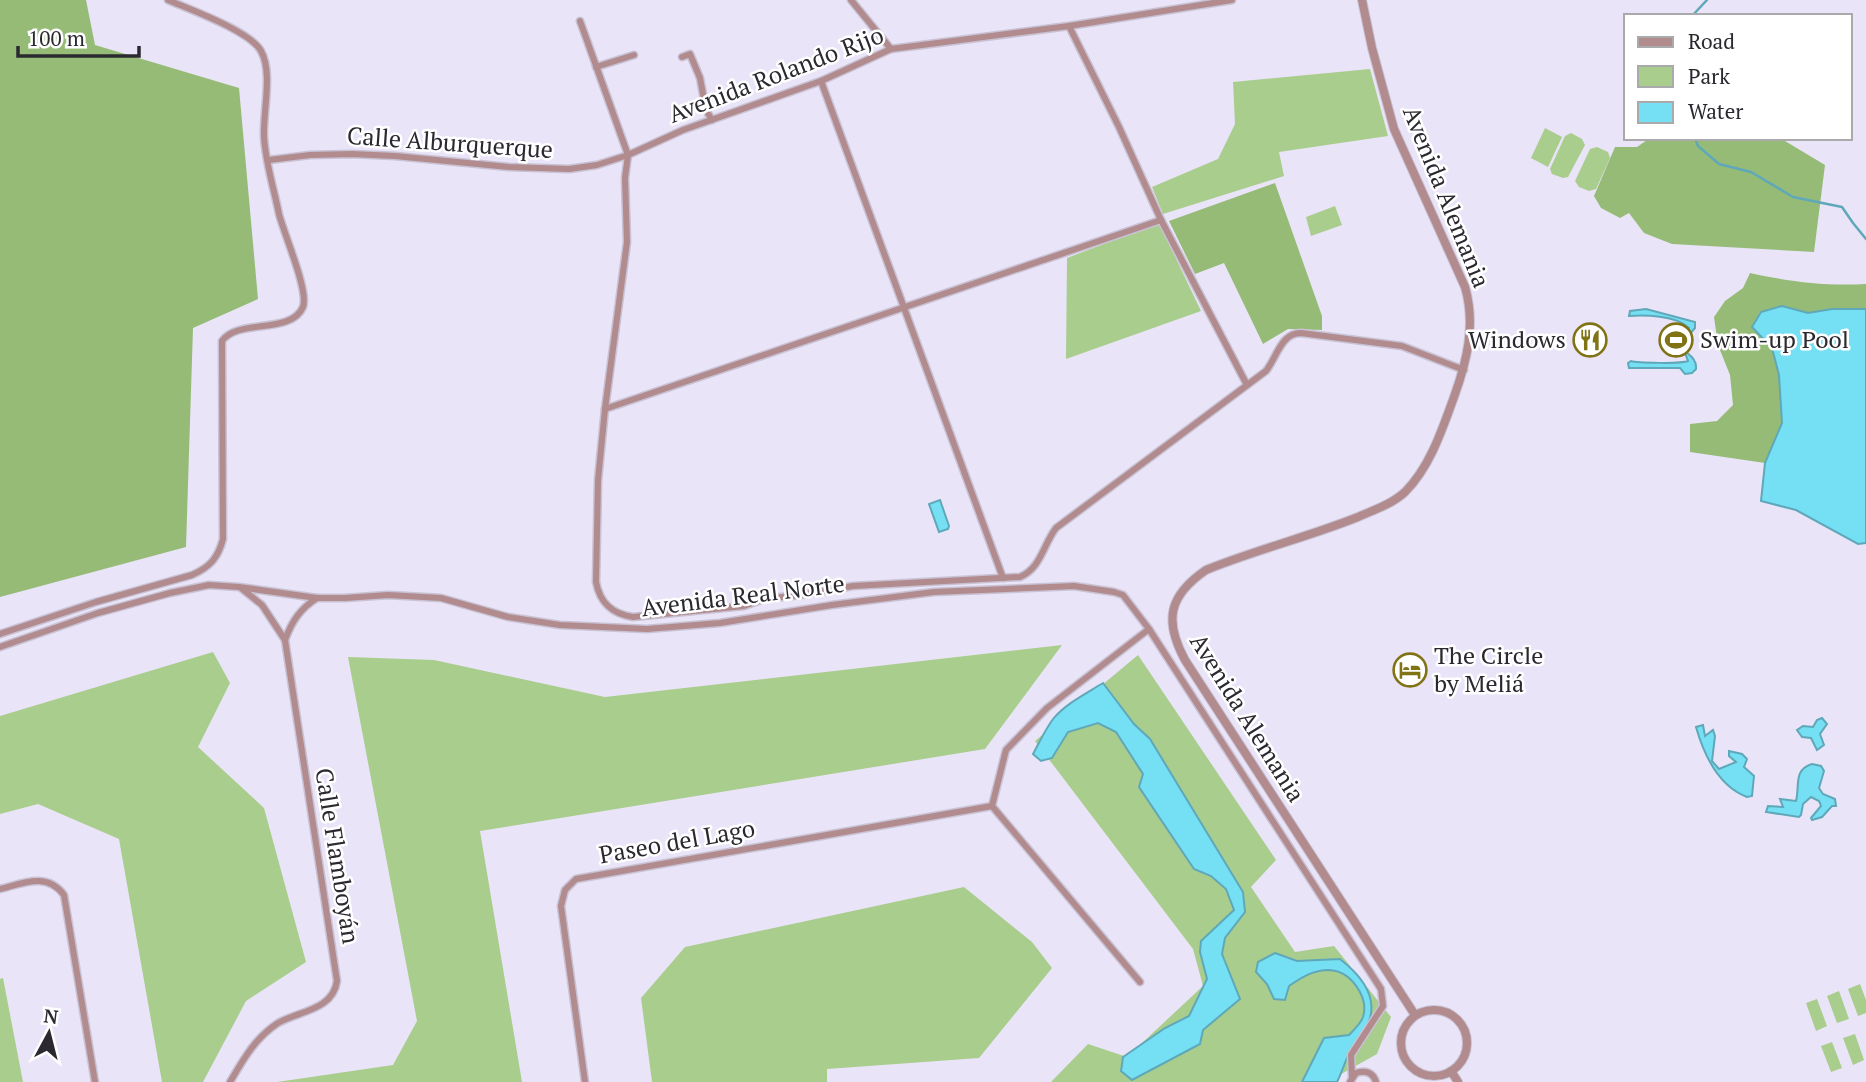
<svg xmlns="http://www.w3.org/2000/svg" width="1866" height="1082" font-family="'PT Serif',serif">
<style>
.green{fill:#a9cd8d}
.forest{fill:#95bb77}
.water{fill:#75dff4;stroke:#5fa8b9;stroke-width:2}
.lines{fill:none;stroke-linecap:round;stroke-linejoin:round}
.stream{stroke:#5fa8b9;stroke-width:2.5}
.minor-casing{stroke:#c8c2d4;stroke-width:9}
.tertiary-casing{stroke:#c8c2d4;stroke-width:10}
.minor{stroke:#b18b8d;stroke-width:6}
.tertiary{stroke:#b18b8d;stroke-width:8}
.labels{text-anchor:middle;stroke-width:5;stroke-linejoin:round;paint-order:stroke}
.street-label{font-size:24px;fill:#2b2930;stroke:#fff}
.poi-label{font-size:24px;fill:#2b2930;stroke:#fff;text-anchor:start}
</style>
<rect width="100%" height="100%" fill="#eae4f8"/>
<g class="green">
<path d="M 1370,69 L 1388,136 L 1279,152 L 1284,176 L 1163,214 L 1152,187 L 1218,159 L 1235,124 L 1233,82 Z"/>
<path d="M 1545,128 L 1562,137 L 1548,167 L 1531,158 Z"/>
<path d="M 1571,133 L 1582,139 L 1585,145 L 1568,177 L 1563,178 L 1552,174 L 1550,169 L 1565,136 Z"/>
<path d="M 1597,147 L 1608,152 L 1610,158 L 1596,189 L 1589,191 L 1579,187 L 1575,181 L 1590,149 Z"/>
<path d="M 1335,206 L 1342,225 L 1311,236 L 1306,217 Z"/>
<path d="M 1159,223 L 1201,311 L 1066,359 L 1067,258 Z"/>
<path d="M 1062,645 L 985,749 L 480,831 L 522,1082 L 277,1082 L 393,1065 L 417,1021 L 348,657 L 434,660 L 605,697 Z"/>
<path d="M 213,652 L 230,683 L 198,747 L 264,808 L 306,962 L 246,1001 L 203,1082 L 162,1082 L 119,839 L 38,804 L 0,814 L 0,716 Z"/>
<path d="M 1138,655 L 1276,860 L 1251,887 L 1295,952 L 1334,946 L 1391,1017 L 1377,1054 L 1327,1082 L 1051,1082 L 1088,1044 L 1127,1057 L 1203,986 L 1193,949 L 1035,741 Z"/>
<path d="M 964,887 L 1032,942 L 1052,968 L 979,1058 L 827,1069 L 827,1082 L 652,1082 L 641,998 L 685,947 Z"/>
<path d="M 3,978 L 23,1082 L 0,1082 L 0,979 Z"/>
<path d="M 1860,984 L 1866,1000 L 1866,1013 L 1858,1016 L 1848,989 Z"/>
<path d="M 1839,991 L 1849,1019 L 1837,1023 L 1827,996 Z"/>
<path d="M 1817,999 L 1827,1026 L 1816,1031 L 1806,1003 Z"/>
<path d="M 1855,1034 L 1864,1060 L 1853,1065 L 1843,1038 Z"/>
<path d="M 1832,1042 L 1842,1068 L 1831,1072 L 1821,1046 Z"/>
</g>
<g class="forest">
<path d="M 0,0 L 86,0 L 95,45 L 239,88 L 258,299 L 193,328 L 186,547 L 0,597 Z"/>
<path d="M 1650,138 L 1780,138 L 1825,165 L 1814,252 L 1672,244 L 1644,233 L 1629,213 L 1620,218 L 1601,208 L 1594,196 L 1615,147 L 1637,147 Z"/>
<path d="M 1275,183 L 1322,316 L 1322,330 L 1288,329 L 1263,344 L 1224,263 L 1195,274 L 1169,221 Z"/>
<path d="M 1750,273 C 1792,282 1823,286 1866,284 L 1866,309 L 1832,309 L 1808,313 L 1782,307 L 1760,312 L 1752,327 L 1772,348 L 1779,375 L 1782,423 L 1765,463 L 1690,452 L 1690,424 L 1717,421 L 1733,405 L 1730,375 L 1718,345 L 1714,317 L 1725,301 L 1743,288 Z"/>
</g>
<g class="water">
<path d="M 1782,306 L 1808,313 L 1832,309 L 1866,309 L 1866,543 L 1858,544 L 1796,510 L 1761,501 L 1765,463 L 1782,423 L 1779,375 L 1772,348 L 1752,327 L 1761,312 Z"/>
<path d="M 1646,309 L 1695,322 L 1695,328 L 1688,336 L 1681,338 L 1679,344 L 1682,350 C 1689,353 1697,360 1696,369 L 1692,373 L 1685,374 L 1680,368 L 1629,368 L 1628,363 L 1631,361 C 1637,363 1681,364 1688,361 L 1685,353 L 1674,350 L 1671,343 L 1676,335 L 1686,335 L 1689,328 C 1676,315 1644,315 1629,316 L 1630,311 Z"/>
<path d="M 940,500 L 949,526 L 948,529 L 939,532 L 929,504 Z"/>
<path d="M 1103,683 L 1134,724 L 1150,739 L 1243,892 L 1245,912 L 1225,938 L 1222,954 L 1240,999 L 1203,1030 L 1200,1044 L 1132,1080 L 1121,1071 L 1123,1057 L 1165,1028 L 1189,1016 L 1207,979 L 1200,952 L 1201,941 L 1234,910 L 1226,889 L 1211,876 L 1194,869 L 1139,787 L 1143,774 L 1116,732 L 1098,723 L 1068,732 L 1052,758 L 1041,761 L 1033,754 C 1039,743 1045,730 1053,719 C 1065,704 1087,693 1103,683 Z"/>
<path d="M 1822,718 L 1827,724 L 1820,734 L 1824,745 L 1817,750 L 1811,738 L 1802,737 L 1797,730 L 1803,726 L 1813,727 L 1817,720 Z"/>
<path d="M 1703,725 L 1705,736 L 1713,730 L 1715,736 L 1712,761 L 1719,769 L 1736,762 L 1729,756 L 1729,751 L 1742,754 L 1747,759 L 1744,767 L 1754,776 L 1752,796 L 1747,797 C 1718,786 1704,755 1696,727 Z"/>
<path d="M 1812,764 L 1821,766 L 1824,771 L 1819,788 L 1823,794 L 1835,799 L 1836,806 L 1832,806 L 1822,817 L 1812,820 L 1811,818 L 1821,806 L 1819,801 L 1811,797 L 1803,804 L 1801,815 L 1799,817 L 1766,812 L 1768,806 L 1783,807 L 1780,799 L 1796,801 C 1800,785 1793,770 1812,764 Z"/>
<path d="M 1275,953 L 1297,961 L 1340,959 C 1358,973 1377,993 1370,1018 C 1366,1031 1357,1041 1350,1052 C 1345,1061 1342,1072 1337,1082 L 1302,1082 L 1324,1038 L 1349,1035 C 1354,1030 1361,1023 1363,1017 C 1369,997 1351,971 1329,970 C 1313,970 1302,977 1289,986 L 1285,1000 L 1274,999 L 1267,984 L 1256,972 L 1258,962 Z"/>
</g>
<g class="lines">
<g class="stream">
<path d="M 1692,16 L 1707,0"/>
<path d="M 1695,138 L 1698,146 L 1719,164 L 1751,172 L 1793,197 L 1842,207 L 1853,223 L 1866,239"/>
</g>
<defs>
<g id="minor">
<path d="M 851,0 L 891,49"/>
<path d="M 580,21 L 628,155 L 625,178 L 627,242 L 605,409 L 598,480 L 596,582 C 600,603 612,614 633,617 L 744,606 L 764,599 L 800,595 L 853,586 L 1020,577 C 1041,568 1043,545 1056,528 L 1266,371 C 1277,357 1281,333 1301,333 L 1402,346 L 1464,370"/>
<path d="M 1069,26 L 1119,127 L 1161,220 L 1247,385"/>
<path d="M 682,57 L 690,54 L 700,78 L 706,110 L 712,120"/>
<path d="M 596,67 L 634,55"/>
<path d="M 821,81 L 1003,578"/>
<path d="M 269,160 L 310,155 L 352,154 L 395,156 L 509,167 L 569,169 L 597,165 L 628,155 L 683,130 L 821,81 L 891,49 L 1069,26 L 1232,0"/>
<path d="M 605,409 L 1161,220"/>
<path d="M 241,588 L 262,605 L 285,640"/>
<path d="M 0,634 L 96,602 L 192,575 C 210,567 218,558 223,539 L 222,341 C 238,318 291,335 303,307 C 309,291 284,234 279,214 C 274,189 265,161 264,136 C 263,111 273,72 261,51 C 250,31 191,10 168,0"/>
<path d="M 0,647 L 98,613 L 170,593 L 209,585 L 239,587 L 317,598 L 345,598 L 388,595 L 441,598 L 508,617 L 560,625 L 647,629 L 720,623 L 832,605 L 934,592 L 1074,586 L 1114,592 L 1123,595 L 1149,629 L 1381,989 L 1383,1006 L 1351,1055 L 1352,1077"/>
<path d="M 992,806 L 1006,750 L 1047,708 L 1149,629"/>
<path d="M 992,806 L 1140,982"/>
<path d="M 0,889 C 24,883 47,872 64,895 L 95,1082"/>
<path d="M 230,1082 C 243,1060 255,1038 278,1023 C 299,1011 333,1010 337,981 L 285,640 C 292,621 300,609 317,598"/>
<path d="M 585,1082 L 561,906 L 565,890 L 576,879 L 992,806"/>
<path d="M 1350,1082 L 1356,1073 C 1365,1070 1373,1072 1376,1082"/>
</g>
<g id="tertiary">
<path d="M 1362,0 L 1372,48 L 1394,129 L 1465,287 C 1476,325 1467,361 1454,397 C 1442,430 1430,467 1405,492 C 1392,504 1374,510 1358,517 C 1308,537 1255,550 1206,570 C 1168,596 1164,621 1185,660 L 1415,1015"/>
<circle cx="1434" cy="1043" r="33"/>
<path d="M 1451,1071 L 1458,1082"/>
</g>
</defs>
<use href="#minor" class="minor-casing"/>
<use href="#tertiary" class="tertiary-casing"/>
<use href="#minor" class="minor"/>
<use href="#tertiary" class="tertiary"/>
</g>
<defs>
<symbol id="restaurant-ring" viewBox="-11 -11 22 22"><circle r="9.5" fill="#fff" stroke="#807315" stroke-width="1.5"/><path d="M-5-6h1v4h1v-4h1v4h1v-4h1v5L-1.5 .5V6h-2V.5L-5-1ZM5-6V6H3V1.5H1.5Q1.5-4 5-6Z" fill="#807315"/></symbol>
<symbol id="stadium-ring" viewBox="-11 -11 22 22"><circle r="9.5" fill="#fff" stroke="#807315" stroke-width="1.5"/><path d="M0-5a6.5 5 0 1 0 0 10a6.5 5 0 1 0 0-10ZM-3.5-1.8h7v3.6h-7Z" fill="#807315"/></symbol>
<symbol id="hotel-ring" viewBox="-11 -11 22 22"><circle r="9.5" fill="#fff" stroke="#807315" stroke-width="1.5"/><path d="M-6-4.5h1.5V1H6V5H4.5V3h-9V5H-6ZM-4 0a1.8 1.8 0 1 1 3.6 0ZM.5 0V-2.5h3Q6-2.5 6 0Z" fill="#807315"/></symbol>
</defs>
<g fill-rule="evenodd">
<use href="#restaurant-ring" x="1571" y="321" width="38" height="38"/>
<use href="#stadium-ring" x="1657" y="321" width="38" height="38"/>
<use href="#hotel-ring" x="1391" y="651" width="38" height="38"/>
</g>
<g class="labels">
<g class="street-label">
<text transform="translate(776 75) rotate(-21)" y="8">Avenida Rolando Rijo</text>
<text transform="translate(450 143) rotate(4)" y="8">Calle Alburquerque</text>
<text transform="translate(1446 197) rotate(68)" y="8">Avenida Alemania</text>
<text transform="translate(743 596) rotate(-7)" y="8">Avenida Real Norte</text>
<text transform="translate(1247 718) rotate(58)" y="8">Avenida Alemania</text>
<text transform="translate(677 842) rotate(-10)" y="8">Paseo del Lago</text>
<text transform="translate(337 856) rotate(81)" y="8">Calle Flamboyán</text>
</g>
<g class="poi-label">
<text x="1566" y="348" text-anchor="end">Windows</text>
<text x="1700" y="348">Swim-up Pool</text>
<text x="1434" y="664">The Circle<tspan x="1434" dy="28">by Meliá</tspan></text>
</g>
</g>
<rect x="1624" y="14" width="228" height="126" fill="#ffffff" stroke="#aaa9ac" stroke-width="2"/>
<rect x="1638" y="37" width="35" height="10" fill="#b18b8d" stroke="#aaa9ac" stroke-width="2"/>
<text x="1688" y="49" font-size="21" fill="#2b2930">Road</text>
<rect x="1638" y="66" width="35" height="21" fill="#a9cd8d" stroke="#aaa9ac" stroke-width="2"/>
<text x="1688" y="84" font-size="21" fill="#2b2930">Park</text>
<rect x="1638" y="102" width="35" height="21" fill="#75dff4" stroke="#aaa9ac" stroke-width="2"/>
<text x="1688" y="119" font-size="21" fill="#2b2930">Water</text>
<g transform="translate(49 1033) rotate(7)" stroke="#ffffff" stroke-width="5" paint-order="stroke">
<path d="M0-5L12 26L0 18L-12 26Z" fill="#2b2930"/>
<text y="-10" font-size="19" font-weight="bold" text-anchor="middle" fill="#2b2930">N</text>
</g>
<path d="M18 46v10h121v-10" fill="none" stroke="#2b2930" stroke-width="3.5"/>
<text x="28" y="46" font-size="21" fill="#2b2930" stroke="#ffffff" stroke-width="5" paint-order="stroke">100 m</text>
</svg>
